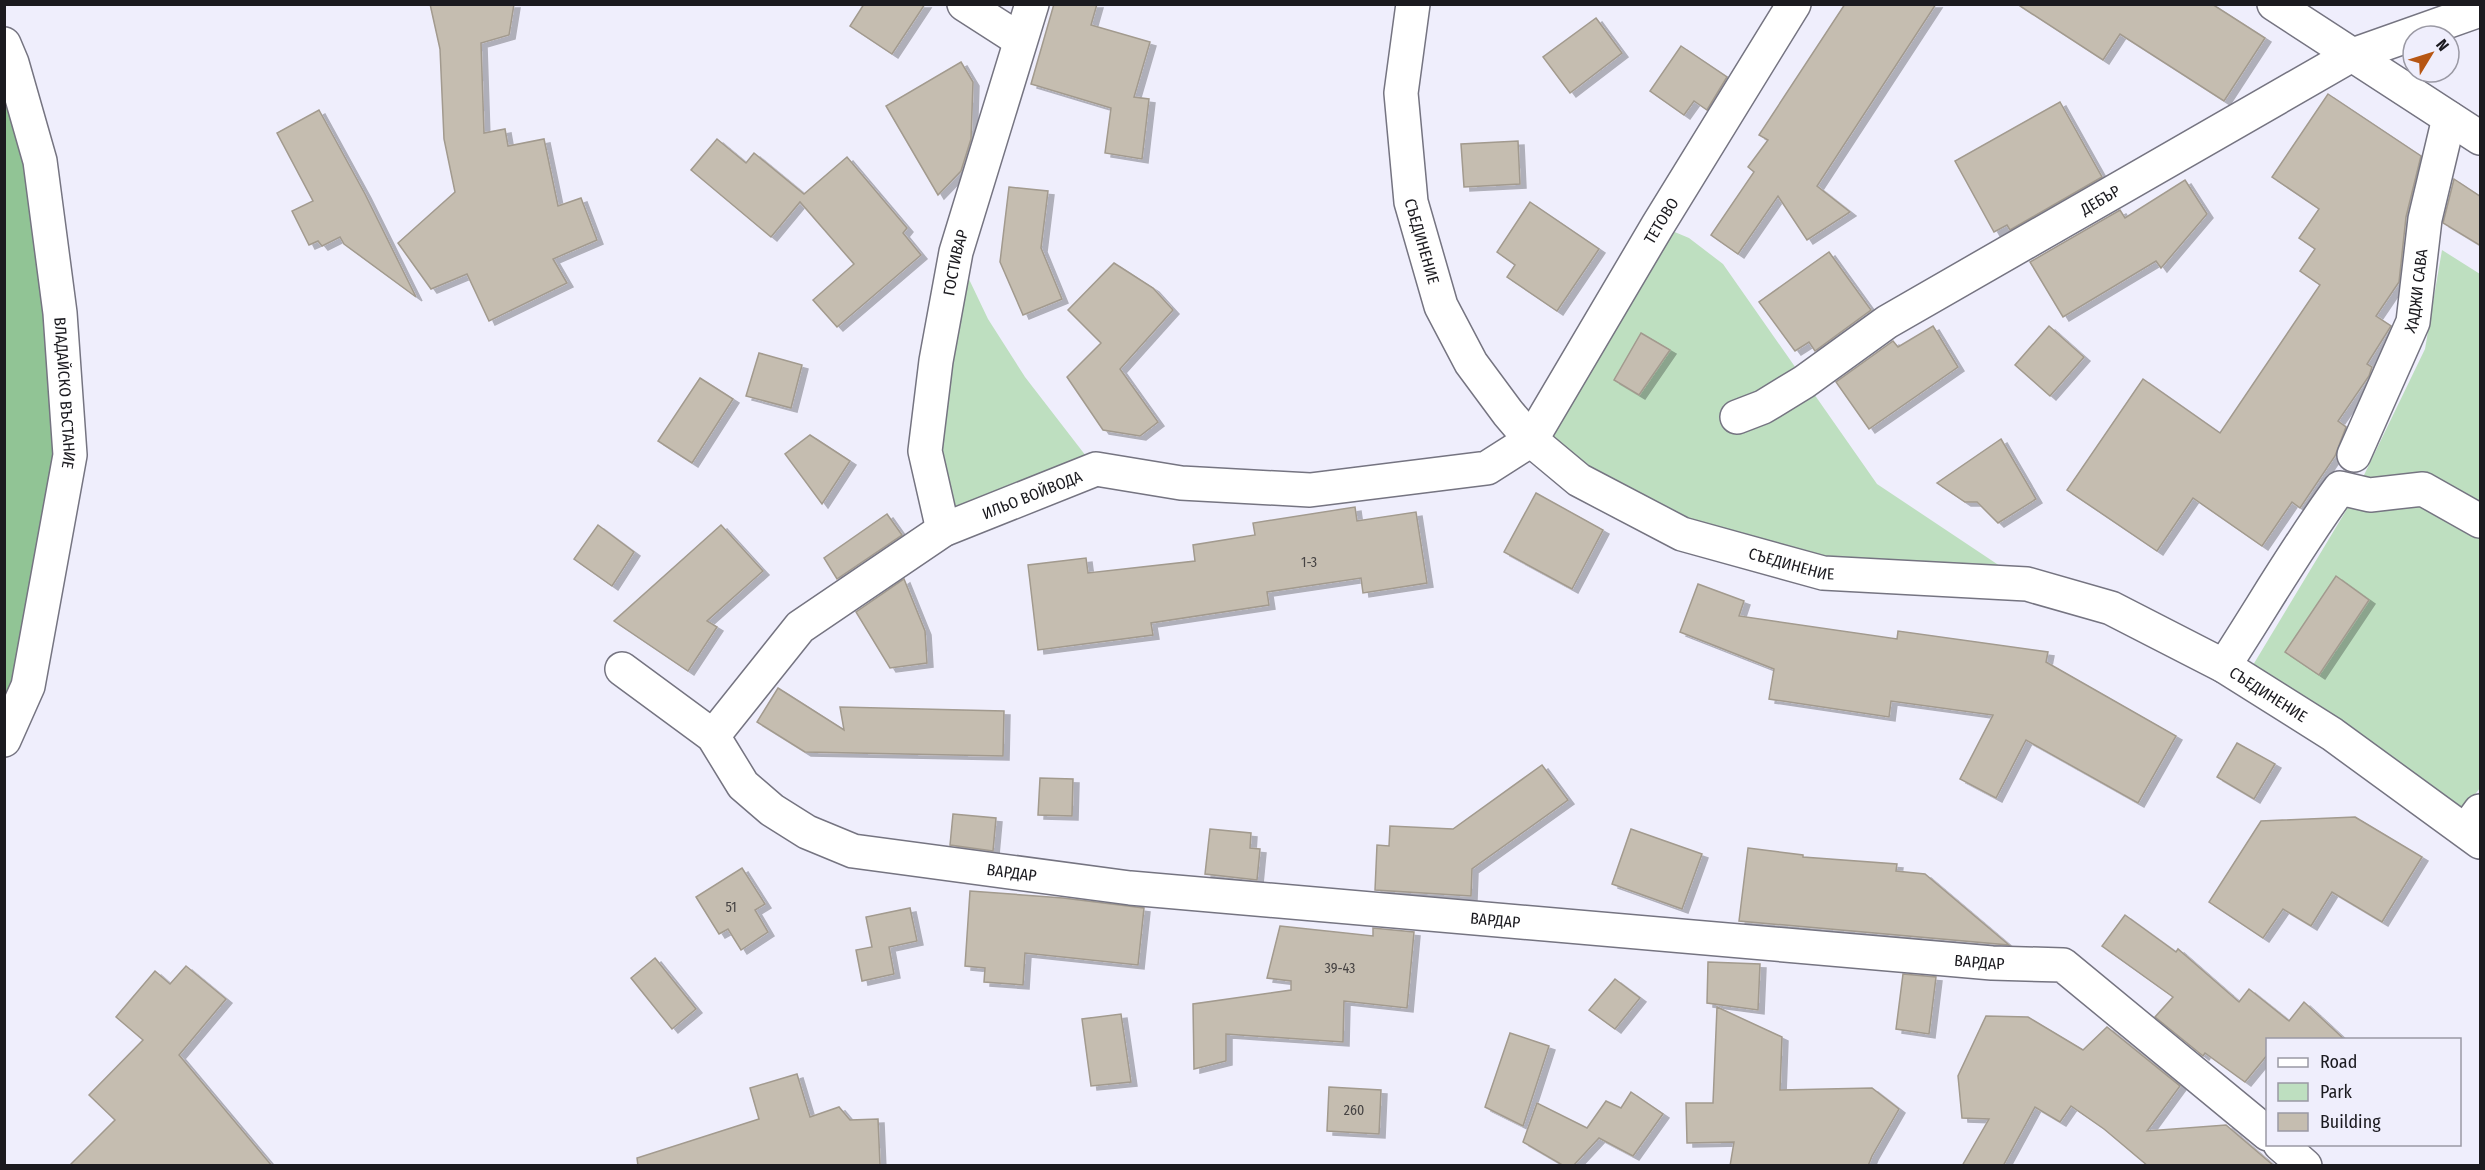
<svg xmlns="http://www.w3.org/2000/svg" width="2485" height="1170" font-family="'Fira Sans Condensed',sans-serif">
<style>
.green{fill:#bedfc0}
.forest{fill:#91c495}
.building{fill:#c5bdb0;stroke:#a29a8e;stroke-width:1.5;filter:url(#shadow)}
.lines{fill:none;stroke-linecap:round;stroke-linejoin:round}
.minor-casing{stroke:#757481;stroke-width:36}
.tertiary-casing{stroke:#757481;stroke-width:36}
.minor{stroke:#fff;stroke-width:33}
.tertiary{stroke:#fff;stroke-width:33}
.labels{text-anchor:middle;stroke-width:5;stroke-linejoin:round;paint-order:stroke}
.number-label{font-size:14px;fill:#464343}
.street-label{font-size:16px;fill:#1b1a1f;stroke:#efeefc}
</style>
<defs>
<filter id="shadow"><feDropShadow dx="6" dy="4" stdDeviation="0" flood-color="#0004"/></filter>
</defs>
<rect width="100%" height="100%" fill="#efeefc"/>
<g class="green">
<path d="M 1658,225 L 1689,238 L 1723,264 L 1877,484 L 2027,584 L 1823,573 L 1683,534 L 1531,440 Z"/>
<path d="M 2442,250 L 2480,274 L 2480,788 L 2462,811 L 2247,675 L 2350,504 L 2425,349 Z"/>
<path d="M 956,252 L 988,319 L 1025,377 L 1096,469 L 943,530 L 936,361 Z"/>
</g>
<path class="forest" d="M 5,44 L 12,63 L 70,455 L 5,740 Z"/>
<g class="building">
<path d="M 430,4 L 514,4 L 509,35 L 481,43 L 484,133 L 505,129 L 508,146 L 544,139 L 558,206 L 581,198 L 597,240 L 553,259 L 567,283 L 489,321 L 467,274 L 431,289 L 398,243 L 455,192 L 444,139 L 440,49 Z"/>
<path d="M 864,4 L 925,4 L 892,54 L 850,26 Z"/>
<path d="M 1054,4 L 1097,4 L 1091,25 L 1150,42 L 1134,97 L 1149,99 L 1142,159 L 1105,153 L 1111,108 L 1031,84 Z"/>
<path d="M 1845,4 L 1936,4 L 1817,186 L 1850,212 L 1807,240 L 1778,196 L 1738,254 L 1711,235 L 1754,172 L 1748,167 L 1768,140 L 1759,135 Z"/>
<path d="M 2017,4 L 2212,4 L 2265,38 L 2224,101 L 2120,34 L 2103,60 Z"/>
<path d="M 1596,18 L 1622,53 L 1570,93 L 1543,57 Z"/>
<path d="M 1681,46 L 1727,77 L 1707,110 L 1694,101 L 1684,115 L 1650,91 Z"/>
<path d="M 961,62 L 973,82 L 971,139 L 961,171 L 938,195 L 886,106 Z"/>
<path d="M 2328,94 L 2421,156 L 2406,217 L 2399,282 L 2376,316 L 2391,326 L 2367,364 L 2372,367 L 2369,376 L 2338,421 L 2346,427 L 2335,456 L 2300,508 L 2292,502 L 2262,546 L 2193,498 L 2157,551 L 2067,490 L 2143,379 L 2220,433 L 2320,285 L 2300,271 L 2315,249 L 2299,238 L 2319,209 L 2272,177 Z"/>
<path d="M 2060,102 L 2102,177 L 2010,230 L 2007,225 L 1994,232 L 1955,161 Z"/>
<path d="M 319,110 L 365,194 L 416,297 L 344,244 L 340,237 L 322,246 L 318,241 L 309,245 L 292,211 L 313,201 L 277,133 Z"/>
<path d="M 717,139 L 746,163 L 754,153 L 804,194 L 847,157 L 907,228 L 903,233 L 921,255 L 837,327 L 813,300 L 854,264 L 800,202 L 771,237 L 691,170 Z"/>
<path d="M 1518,141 L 1520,184 L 1464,187 L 1461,144 Z"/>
<path d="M 2454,179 L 2481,197 L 2481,246 L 2443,223 Z"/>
<path d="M 2185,180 L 2207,214 L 2161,268 L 2156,261 L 2063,317 L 2030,262 L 2120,210 L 2125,218 Z"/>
<path d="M 1009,187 L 1048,191 L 1041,248 L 1062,299 L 1023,315 L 1000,262 Z"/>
<path d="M 1530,202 L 1599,249 L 1557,311 L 1507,277 L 1515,265 L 1497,252 Z"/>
<path d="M 1829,252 L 1871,310 L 1815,351 L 1809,342 L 1795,351 L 1759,302 Z"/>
<path d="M 1114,263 L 1153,288 L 1173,310 L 1120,369 L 1158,422 L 1140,436 L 1103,430 L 1067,377 L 1101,343 L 1068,310 Z"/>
<path d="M 1933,326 L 1958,367 L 1869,429 L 1836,382 L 1893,341 L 1898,347 Z"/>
<path d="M 2049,326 L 2084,357 L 2050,396 L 2015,365 Z"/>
<path d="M 1641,333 L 1670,350 L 1639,395 L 1614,380 Z"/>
<path d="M 759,353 L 802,365 L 791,408 L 746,396 Z"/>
<path d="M 700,378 L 733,399 L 692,463 L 658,441 Z"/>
<path d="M 810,435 L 850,461 L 822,504 L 785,454 Z"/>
<path d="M 2001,439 L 2036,499 L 1998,523 L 1977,502 L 1965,502 L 1937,483 Z"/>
<path d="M 1536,493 L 1603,530 L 1572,589 L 1504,552 Z"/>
<path d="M 1355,507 L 1357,521 L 1416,512 L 1427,583 L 1363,593 L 1361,578 L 1267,592 L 1269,605 L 1151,623 L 1153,635 L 1038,650 L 1028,565 L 1086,558 L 1088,573 L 1195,561 L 1193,545 L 1255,535 L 1253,523 Z"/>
<path d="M 887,514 L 902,535 L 837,579 L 824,558 Z"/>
<path d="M 598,525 L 634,552 L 612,586 L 574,559 Z"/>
<path d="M 721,525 L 763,571 L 707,621 L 717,627 L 688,671 L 614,621 Z"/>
<path d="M 2336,576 L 2369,600 L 2319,675 L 2285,652 Z"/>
<path d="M 904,579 L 925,631 L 927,663 L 890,668 L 856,612 Z"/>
<path d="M 1698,584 L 1744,601 L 1739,616 L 1897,639 L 1898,631 L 2048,652 L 2046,662 L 2176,736 L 2138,803 L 2026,740 L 1996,798 L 1960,779 L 1993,715 L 1891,701 L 1889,717 L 1769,699 L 1774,669 L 1680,632 Z"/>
<path d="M 778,688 L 844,730 L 840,707 L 1004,711 L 1003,756 L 805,752 L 757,722 Z"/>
<path d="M 2237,743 L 2275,764 L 2254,799 L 2217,777 Z"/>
<path d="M 1542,765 L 1568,800 L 1472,869 L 1471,896 L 1375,890 L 1377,845 L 1389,846 L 1390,826 L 1453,829 Z"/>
<path d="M 1040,778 L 1073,779 L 1072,816 L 1038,815 Z"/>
<path d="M 953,814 L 996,818 L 993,851 L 950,845 Z"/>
<path d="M 2355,817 L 2422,857 L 2382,922 L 2332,892 L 2311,926 L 2283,909 L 2263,938 L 2209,902 L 2261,821 Z"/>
<path d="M 1210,829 L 1251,833 L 1250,848 L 1260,849 L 1257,880 L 1205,874 Z"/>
<path d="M 1631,829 L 1702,854 L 1682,909 L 1612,884 Z"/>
<path d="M 1748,848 L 1803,855 L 1803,857 L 1897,864 L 1896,871 L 1925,874 L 2009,945 L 1739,921 Z"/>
<path d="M 742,868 L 765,904 L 755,910 L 768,932 L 741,950 L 728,929 L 719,934 L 696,897 Z"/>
<path d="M 970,891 L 1063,898 L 1144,908 L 1138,965 L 1025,953 L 1023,985 L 984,982 L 985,968 L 965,966 Z"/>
<path d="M 910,908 L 917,941 L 889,947 L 894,974 L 862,981 L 856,950 L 872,947 L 866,917 Z"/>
<path d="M 2125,915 L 2176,952 L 2178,949 L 2239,1002 L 2249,989 L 2289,1021 L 2304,1002 L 2345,1040 L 2268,1040 L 2268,1054 L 2245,1082 L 2205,1053 L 2203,1056 L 2155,1017 L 2173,997 L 2102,946 Z"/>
<path d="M 1280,926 L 1373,936 L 1373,928 L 1414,932 L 1407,1008 L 1344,1001 L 1343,1042 L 1226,1034 L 1226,1061 L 1194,1069 L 1193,1004 L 1291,990 L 1291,981 L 1267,978 Z"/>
<path d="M 655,958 L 696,1009 L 672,1029 L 631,978 Z"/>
<path d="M 1708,962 L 1760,964 L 1758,1010 L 1707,1003 Z"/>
<path d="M 186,966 L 226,999 L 179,1055 L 272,1166 L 69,1166 L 115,1120 L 89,1095 L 143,1040 L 116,1017 L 155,971 L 170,984 Z"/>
<path d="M 1903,974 L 1936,977 L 1929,1034 L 1896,1029 Z"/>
<path d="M 1615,979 L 1640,998 L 1615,1029 L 1589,1010 Z"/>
<path d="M 1717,1007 L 1782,1037 L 1780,1090 L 1872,1088 L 1899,1109 L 1872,1156 L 1868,1166 L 1730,1166 L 1734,1142 L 1687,1143 L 1686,1103 L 1713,1103 Z"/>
<path d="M 1121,1014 L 1131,1082 L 1091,1086 L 1082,1019 Z"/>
<path d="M 1986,1016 L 2028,1017 L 2083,1050 L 2107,1027 L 2180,1086 L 2147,1131 L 2226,1125 L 2274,1166 L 2148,1166 L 2104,1129 L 2071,1106 L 2060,1122 L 2035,1107 L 2003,1166 L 1962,1166 L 1989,1119 L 1962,1118 L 1958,1076 Z"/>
<path d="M 1510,1033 L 1549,1046 L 1523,1126 L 1485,1107 Z"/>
<path d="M 797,1074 L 810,1117 L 839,1107 L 850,1120 L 878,1119 L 880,1165 L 638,1166 L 637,1158 L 759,1119 L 750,1088 Z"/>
<path d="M 1329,1087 L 1381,1090 L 1379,1134 L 1327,1131 Z"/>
<path d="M 1631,1092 L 1663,1114 L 1633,1156 L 1599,1138 L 1573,1166 L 1564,1166 L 1523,1142 L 1537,1103 L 1587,1128 L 1606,1101 L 1621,1108 Z"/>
</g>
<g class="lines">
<defs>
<g id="minor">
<path d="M 964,4 L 1020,40"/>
<path d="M 2274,4 L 2480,138"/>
<path id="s1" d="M 4,44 L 12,63 L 40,161 L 60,313 L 70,455 L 28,686 L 4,740"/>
<path id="s2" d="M 1737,417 L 1763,407 L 1804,382 L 1887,322 L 2350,56 L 2480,10"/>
<path id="s3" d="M 2354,455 L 2413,322 L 2425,219 L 2449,118"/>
<path id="s4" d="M 943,530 L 925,451 L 936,361 L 956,252 L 1032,4"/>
<path d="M 2224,666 C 2263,606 2298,545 2340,488 L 2370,495 L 2423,489 L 2480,521"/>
<path id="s5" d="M 622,669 L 713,736 L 743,785 L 772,810 L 807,832 L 853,851 L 1130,888 L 1992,963 L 2063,965 L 2268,1134"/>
<path id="s6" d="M 713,736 L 800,627 L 943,530 L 1096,469 L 1181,483 L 1310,490 L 1487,468 L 1531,440"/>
<path d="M 2466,830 L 2480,811"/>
<path d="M 2280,1144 L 2305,1166"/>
</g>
<g id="tertiary">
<path id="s7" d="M 1413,4 L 1401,93 L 1411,202 L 1441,306 L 1471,363 L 1508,413 L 1531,440 L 1579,480 L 1682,534 L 1823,573 L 2027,584 L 2111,608 L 2224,666 L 2332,734 L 2480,842"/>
<path id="s8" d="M 1531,440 L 1658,225 L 1794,4"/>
</g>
</defs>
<use href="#minor" class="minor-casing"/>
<use href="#tertiary" class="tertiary-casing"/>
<use href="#minor" class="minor"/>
<use href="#tertiary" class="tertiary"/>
</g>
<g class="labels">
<g class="number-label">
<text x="1309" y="567">1-3</text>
<text x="731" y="912">51</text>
<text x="1340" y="973">39-43</text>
<text x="1354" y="1115">260</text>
</g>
<g class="street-label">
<text dy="6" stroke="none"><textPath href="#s2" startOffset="424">ДЕБЪР</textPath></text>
<text dy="6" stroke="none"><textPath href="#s8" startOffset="255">ТЕТОВО</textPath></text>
<text dy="6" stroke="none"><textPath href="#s7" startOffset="240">СЪЕДИНЕНИЕ</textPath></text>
<text dy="6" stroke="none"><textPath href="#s4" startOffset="272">ГОСТИВАР</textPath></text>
<text dy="6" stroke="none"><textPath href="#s3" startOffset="177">ХАДЖИ САВА</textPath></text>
<text dy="6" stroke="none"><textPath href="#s1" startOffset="356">ВЛАДАЙСКО ВЪСТАНИЕ</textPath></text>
<text dy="6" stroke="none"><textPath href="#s6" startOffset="408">ИЛЬО ВОЙВОДА</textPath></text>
<text dy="6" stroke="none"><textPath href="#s7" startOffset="762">СЪЕДИНЕНИЕ</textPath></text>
<text dy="6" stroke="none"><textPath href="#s7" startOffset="1266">СЪЕДИНЕНИЕ</textPath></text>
<text dy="6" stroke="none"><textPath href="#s5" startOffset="460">ВАРДАР</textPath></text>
<text dy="6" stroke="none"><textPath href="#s5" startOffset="946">ВАРДАР</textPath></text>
<text dy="6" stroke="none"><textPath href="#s5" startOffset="1432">ВАРДАР</textPath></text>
</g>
</g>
<rect width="2485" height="1170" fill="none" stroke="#1b1a1f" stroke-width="12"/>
<rect x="2266" y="1038" width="195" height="108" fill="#efeefc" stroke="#9a99a4" stroke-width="1.5"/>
<rect x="2278" y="1058" width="30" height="9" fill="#ffffff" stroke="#9a99a4" stroke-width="1.5"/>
<text x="2320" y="1068" font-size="18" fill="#1b1a1f">Road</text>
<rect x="2278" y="1083" width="30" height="18" fill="#bedfc0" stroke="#9a99a4" stroke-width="1.5"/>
<text x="2320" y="1098" font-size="18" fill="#1b1a1f">Park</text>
<rect x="2278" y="1113" width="30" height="18" fill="#c5bdb0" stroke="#9a99a4" stroke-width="1.5"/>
<text x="2320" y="1128" font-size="18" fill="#1b1a1f">Building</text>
<g transform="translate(2431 54) rotate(52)"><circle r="28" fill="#efeefc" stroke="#9a99a4" stroke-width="1.5"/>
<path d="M0-4.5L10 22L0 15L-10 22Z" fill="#b75613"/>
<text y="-9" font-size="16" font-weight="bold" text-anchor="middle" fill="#1b1a1f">N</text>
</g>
</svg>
